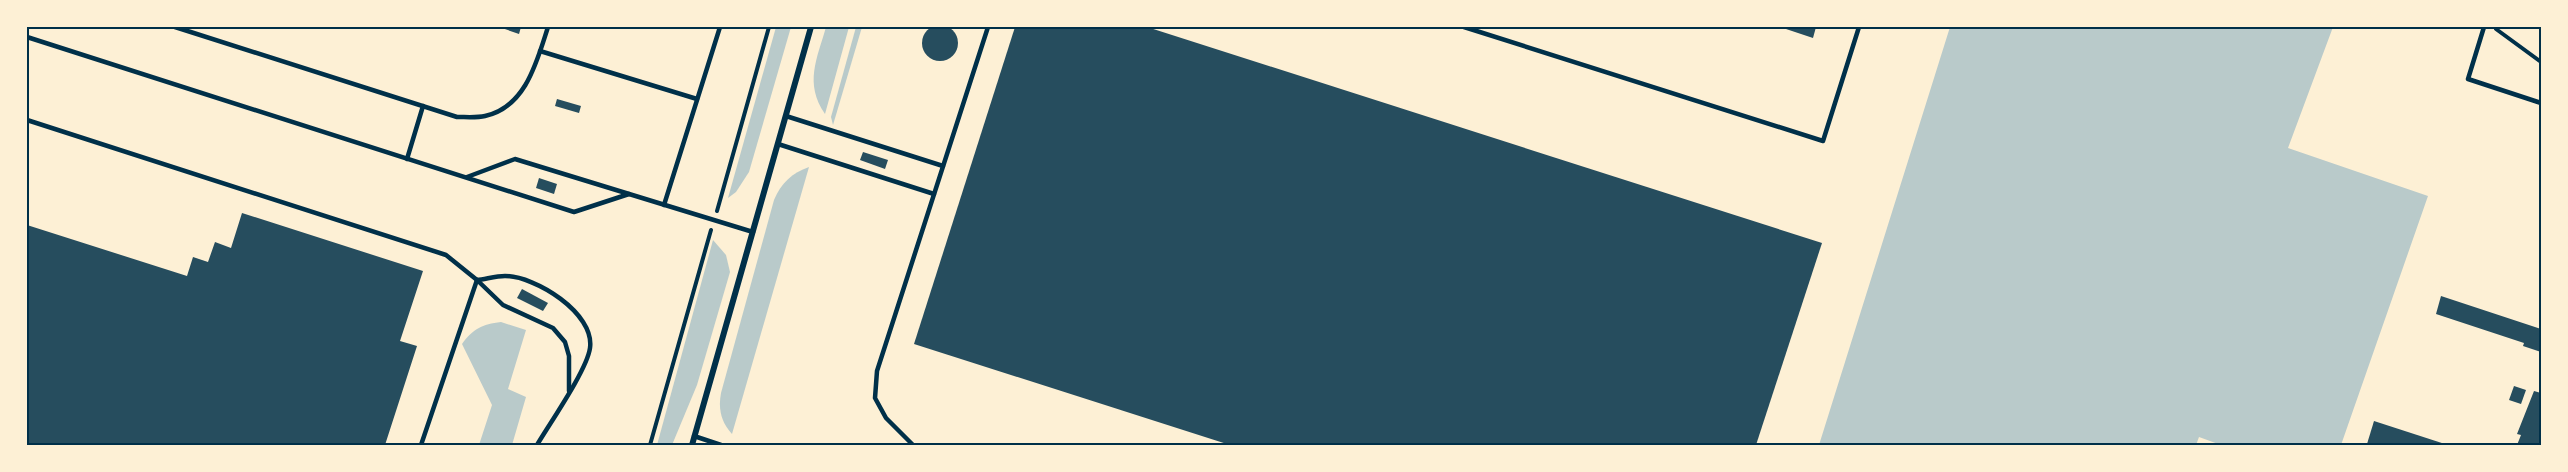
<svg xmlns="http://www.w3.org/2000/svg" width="2568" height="472" font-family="'Noto Sans',sans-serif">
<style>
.green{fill:#b9caca}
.building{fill:#264d5e}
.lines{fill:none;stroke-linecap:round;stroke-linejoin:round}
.path{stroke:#003049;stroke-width:4}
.service{stroke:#003049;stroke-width:4.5}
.minor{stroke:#003049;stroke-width:6}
.neatline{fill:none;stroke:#003049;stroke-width:2}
</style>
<rect width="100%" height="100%" fill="#fdf0d5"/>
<g class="green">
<path d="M 776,27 L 791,27 L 749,172 L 736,192 L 728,198 Z"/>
<path d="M 826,27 L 849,27 L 825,114 C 804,83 817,59 826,27 Z"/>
<path d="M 856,27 L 862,27 L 833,125 L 831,117 Z"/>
<path d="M 1950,27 L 2333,27 L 2288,148 L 2428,196 L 2341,445 L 2221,445 L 2199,437 L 2196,445 L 1819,445 Z"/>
<path d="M 809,167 L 732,434 C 721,422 718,409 721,393 L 774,200 C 781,183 792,173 809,167 Z"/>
<path d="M 713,240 L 726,255 L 730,272 L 697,385 L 672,445 L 657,445 Z"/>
<path d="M 501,322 L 526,330 L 508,389 L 526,397 L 512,445 L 479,445 L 492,405 L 462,344 C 473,329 482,324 501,322 Z"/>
</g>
<g class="building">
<circle cx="940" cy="43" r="18"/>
<path d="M 499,27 L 521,27 L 519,34 Z"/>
<path d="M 1015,27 L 1147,27 L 1822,243 L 1756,445 L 1230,445 L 914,344 Z"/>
<path d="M 1780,27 L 1816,27 L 1813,38 Z"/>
<path d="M 557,99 L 581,106 L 579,113 L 555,106 Z"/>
<path d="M 863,152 L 888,160 L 885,169 L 860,160 Z"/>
<path d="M 539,178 L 557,184 L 554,194 L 536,188 Z"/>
<path d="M 242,213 L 423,271 L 400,341 L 417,346 L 385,445 L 27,445 L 27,225 L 187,276 L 193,257 L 208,262 L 215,242 L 231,248 Z"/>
<path d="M 522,289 L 548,303 L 543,311 L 517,298 Z"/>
<path d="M 2441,296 L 2541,329 L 2541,352 L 2523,346 L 2524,343 L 2436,314 Z"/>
<path d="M 2514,386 L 2526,390 L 2521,404 L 2509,400 Z"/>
<path d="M 2534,391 L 2541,393 L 2541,445 L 2517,445 L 2521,435 L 2517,434 Z"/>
<path d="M 2374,421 L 2448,445 L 2367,444 Z"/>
</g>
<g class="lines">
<g class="path">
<path d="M 2496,29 L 2541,62"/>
<path d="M 717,211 L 769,27"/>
<path d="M 650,445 L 711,230"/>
</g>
<g class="service">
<path d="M 175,27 L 457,117 C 466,117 477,118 485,116 C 526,107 537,61 548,27"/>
<path d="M 1464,27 L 1823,141 L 1859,27"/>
<path d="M 2484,27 L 2468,79 L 2541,103"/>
<path d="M 27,37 L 574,212 L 629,194"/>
<path d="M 540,51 L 697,99"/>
<path d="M 786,116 L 943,166"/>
<path d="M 27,120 L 446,255 L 477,280 L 503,305 L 553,328 L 565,342 L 569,356 L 569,391"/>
<path d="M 778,144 L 934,194"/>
<path d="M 407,159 L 423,106"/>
<path d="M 467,177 L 515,159 L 753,232"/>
<path d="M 664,205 L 720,27"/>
<path d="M 477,280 C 486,279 496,276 505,276 C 535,276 595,313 590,348 C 587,370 550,423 537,445"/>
<path d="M 694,436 L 721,445"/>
<path d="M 421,445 L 477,280"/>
<path d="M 913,445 L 886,418 L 875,398 L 877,371 L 988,27"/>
</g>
<path class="minor" d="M 692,445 L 811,27"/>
</g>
<rect width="2568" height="472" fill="none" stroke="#fdf0d5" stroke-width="57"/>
<rect x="28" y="28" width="2512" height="416" class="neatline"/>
</svg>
